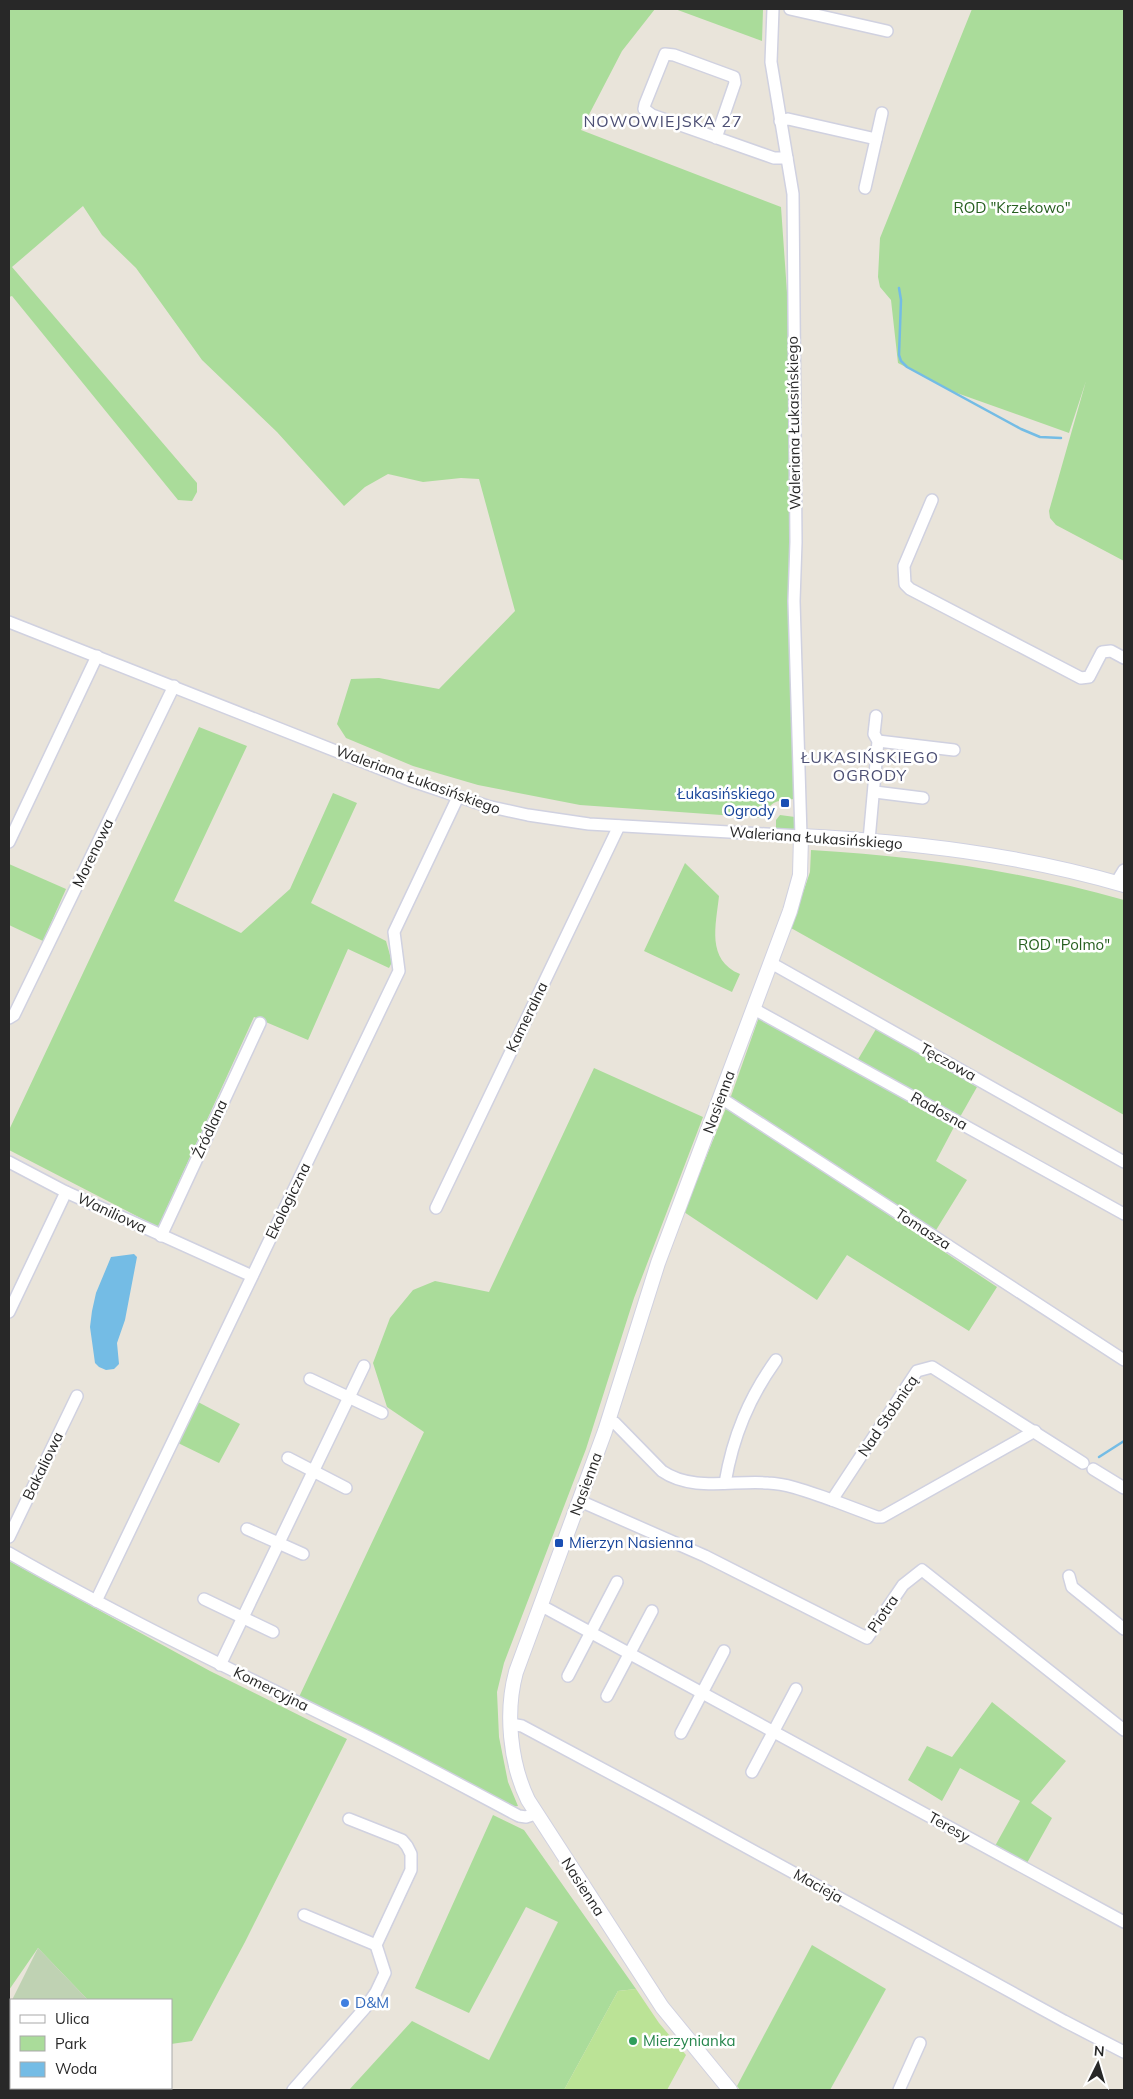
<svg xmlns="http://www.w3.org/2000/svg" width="1133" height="2099" font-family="Mulish,sans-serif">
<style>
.green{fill:#aadc9a}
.cemetery{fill:#bfd2b3}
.pitch{fill:#bbe396}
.water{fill:#74bce5}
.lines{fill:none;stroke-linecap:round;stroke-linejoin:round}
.stream{stroke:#74bce5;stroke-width:2.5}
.minor-casing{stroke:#d0d1e0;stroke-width:14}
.tertiary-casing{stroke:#d0d1e0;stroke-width:16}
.minor{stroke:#fff;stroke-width:11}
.tertiary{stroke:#fff;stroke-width:14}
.transit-dot{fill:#1a4fb4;stroke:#fff;stroke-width:2}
.shop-dot{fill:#3f7fe0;stroke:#fff;stroke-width:2}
.leisure-dot{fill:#2e9e5b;stroke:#fff;stroke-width:2}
.labels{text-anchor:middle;stroke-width:5;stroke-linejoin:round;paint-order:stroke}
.park-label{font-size:15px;fill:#255e1e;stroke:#fff}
.street-label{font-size:15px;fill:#282828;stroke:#fff}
.transit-label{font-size:15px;fill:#164399;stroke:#fff;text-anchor:end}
.shop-label{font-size:15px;fill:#366cbe;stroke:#fff;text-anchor:start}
.leisure-label{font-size:15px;fill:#27864d;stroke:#fff;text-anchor:start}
.neighbourhood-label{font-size:16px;letter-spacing:1px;fill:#4c4f74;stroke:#fff}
</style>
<rect width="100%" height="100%" fill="#e9e4da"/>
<g class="green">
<path d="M 9,9 L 655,9 L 622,51 L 581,130 L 781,207 L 789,321 L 795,799 C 777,801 771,799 764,818 L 580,805 L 478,785 L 413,766 L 346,738 L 337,724 L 351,679 L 379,678 L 439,689 L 515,611 L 479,479 L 461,478 L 423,482 L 388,474 L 365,487 L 344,506 L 277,432 L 202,360 L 136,268 L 102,235 L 83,206 L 12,267 L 197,483 L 197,492 L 192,501 L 178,500 L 12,296 L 9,297 Z"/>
<path d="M 675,9 L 763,9 L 762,41 Z"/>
<path d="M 972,9 L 1124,9 L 1124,561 L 1056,525 L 1050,518 L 1049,511 L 1086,381 L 1069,433 L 954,392 L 898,363 L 891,300 L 880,287 L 878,277 L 880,238 Z"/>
<path d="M 199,727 L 247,746 L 174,901 L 241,933 L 290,889 L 333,793 L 357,803 L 311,903 L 386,941 L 392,962 L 389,968 L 348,949 L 308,1040 L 254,1017 L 158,1227 L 9,1150 L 9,1130 Z"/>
<path d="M 780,815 L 795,817 L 797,820 L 794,831 L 776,828 L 776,820 Z"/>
<path d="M 811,850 C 917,856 1022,871 1124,900 L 1124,1115 L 791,928 L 810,872 Z"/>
<path d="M 685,863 L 719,896 C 716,925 706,960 740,974 L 732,992 L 644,951 Z"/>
<path d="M 9,864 L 66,889 L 43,941 L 9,925 Z"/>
<path d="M 759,1017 L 954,1127 L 936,1161 L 967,1180 L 933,1235 L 730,1099 Z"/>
<path d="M 876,1029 L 977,1087 L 960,1117 L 857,1061 Z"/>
<path d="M 594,1068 L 703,1117 L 634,1298 L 586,1449 L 504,1663 L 497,1692 L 499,1737 L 508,1782 L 518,1806 L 512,1807 L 299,1697 L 424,1432 L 387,1407 L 373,1363 L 390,1318 L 413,1290 L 435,1281 L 489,1292 Z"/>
<path d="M 726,1108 L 823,1171 L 997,1287 L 969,1331 L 847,1255 L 817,1300 L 684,1212 Z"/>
<path d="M 198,1402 L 240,1424 L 219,1463 L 178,1443 Z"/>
<path d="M 9,1561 L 210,1671 L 347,1739 L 245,1942 L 192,2041 L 171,2044 L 171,2000 L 88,2000 L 38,1948 L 9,1990 Z"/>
<path d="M 992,1702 L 1066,1761 L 1031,1803 L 1052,1818 L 1027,1863 L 995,1846 L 1020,1801 L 960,1768 L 942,1801 L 908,1780 L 927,1746 L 952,1757 Z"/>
<path d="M 493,1815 L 524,1830 L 636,1989 L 618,1991 L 564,2090 L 349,2090 L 412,2021 L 489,2060 L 558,1922 L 526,1907 L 469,2013 L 415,1988 Z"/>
<path d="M 812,1945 L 886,1989 L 830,2090 L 740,2090 L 737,2086 Z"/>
</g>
<g class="cemetery">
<path d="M 38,1948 L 88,2000 L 12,2000 Z"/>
<path d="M 11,2002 L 11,2088 L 70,2088 L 69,2090 L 9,2090 L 9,2007 Z"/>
</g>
<path class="pitch" d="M 636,1989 L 659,2023 L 686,2055 L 667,2090 L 564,2090 L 618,1991 Z"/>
<path class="water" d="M 134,1254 L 137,1257 L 125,1320 L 117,1343 L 119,1364 L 114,1369 L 106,1370 L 99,1367 L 95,1363 L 90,1327 L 92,1311 L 96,1293 L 111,1257 Z"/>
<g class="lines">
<g class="stream">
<path d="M 899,288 L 901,300 L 899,355 L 901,361 L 907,367 L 1021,429 L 1040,437 L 1061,438"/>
<path d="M 1099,1457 L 1124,1441"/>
</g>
<defs>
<g id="minor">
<path d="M 790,9 L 887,31"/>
<path d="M 780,121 L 788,119 L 876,139"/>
<path d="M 716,138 L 735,83 L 734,77 L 674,55 L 665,54 L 645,104 L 644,109 L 652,115 L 774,158 L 787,158"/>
<path d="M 865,188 L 882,113"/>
<path d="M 932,500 L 904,566 L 905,584 L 910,589 L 1081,678 L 1089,677 L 1102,652 L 1111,651 L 1124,658"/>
<path d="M 9,622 L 409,780 L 487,806 L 528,815 L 589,824 L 801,836 L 794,601 L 796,542 L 793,194 L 771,62 L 773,9"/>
<path d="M 878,741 L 954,750"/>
<path d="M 875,792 L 923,798"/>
<path d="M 869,840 L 878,741 L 874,734 L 876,716"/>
<path d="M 9,842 L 97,656"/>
<path d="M 1116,883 L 1124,870"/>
<path d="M 771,963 L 1124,1162"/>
<path d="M 754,1009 L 1124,1214"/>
<path d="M 9,1018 L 14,1015 L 174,686"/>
<path d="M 721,1098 L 1124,1360"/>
<path d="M 9,1162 L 66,1192 L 252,1276"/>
<path d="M 436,1208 L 619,826"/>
<path d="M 161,1236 L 260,1023"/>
<path d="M 9,1312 L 66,1192"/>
<path d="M 310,1379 L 382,1413"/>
<path d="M 609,1421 L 615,1423 L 662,1471 C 692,1492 734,1480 768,1483 C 790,1484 811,1493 832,1500 L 917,1371 L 932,1367 L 1083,1463"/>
<path d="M 288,1458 L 346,1488"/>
<path d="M 1093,1469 L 1124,1488"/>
<path d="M 725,1483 C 733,1436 749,1398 776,1360"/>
<path d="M 832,1500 L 877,1517 L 882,1517 L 1035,1431"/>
<path d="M 580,1501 L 705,1556 L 867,1638 L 903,1585 L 922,1570 L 1124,1730"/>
<path d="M 247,1529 L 303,1554"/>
<path d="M 9,1537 L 77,1396"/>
<path d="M 9,1553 C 119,1616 234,1671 348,1727 C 406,1755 462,1786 519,1816 L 526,1817 L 535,1814"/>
<path d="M 1069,1576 L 1072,1587 L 1124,1629"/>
<path d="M 204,1599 L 273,1632"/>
<path d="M 96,1601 L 399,971 L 394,932 L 458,797"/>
<path d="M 540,1605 L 1124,1922"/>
<path d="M 220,1665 L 364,1366"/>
<path d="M 568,1676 L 617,1582"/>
<path d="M 607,1696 L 652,1611"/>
<path d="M 511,1724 L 522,1726 L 666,1803 L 1064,2021 L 1124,2052"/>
<path d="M 681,1733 L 724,1651"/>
<path d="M 752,1772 L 796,1689"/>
<path d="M 304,1915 L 376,1945"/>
<path d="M 293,2090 L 365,2008 L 376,1992 L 385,1973 L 376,1945 L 411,1870 L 411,1854 L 407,1846 L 402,1840 L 349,1819"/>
<path d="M 899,2090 L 920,2043"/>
</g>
<path id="tertiary" d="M 730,2090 L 662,2007 L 528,1800 C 510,1763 505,1712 516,1672 L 605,1431 L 658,1263 L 790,911 L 800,875 L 801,836 C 910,842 1019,854 1124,885"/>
</defs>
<use href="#minor" class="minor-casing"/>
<use href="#tertiary" class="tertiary-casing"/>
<use href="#minor" class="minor"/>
<use href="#tertiary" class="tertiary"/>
</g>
<g class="transit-dot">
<rect x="780" y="798" width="10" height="10" rx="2.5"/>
<rect x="554" y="1538" width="10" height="10" rx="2.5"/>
</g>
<circle class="shop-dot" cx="345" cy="2003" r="5"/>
<circle class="leisure-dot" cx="633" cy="2041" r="5"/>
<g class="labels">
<g class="park-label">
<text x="1012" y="213">ROD "Krzekowo"</text>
<text x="1064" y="950">ROD "Polmo"</text>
</g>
<g class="street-label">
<text transform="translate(794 423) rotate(-91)" y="5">Waleriana Łukasińskiego</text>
<text transform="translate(418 780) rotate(20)" y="5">Waleriana Łukasińskiego</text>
<text transform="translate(816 838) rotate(4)" y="5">Waleriana Łukasińskiego</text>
<text transform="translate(93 853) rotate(-64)" y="5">Morenowa</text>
<text transform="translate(527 1017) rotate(-64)" y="5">Kameralna</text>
<text transform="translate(948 1062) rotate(29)" y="5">Tęczowa</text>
<text transform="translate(719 1102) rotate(-70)" y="5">Nasienna</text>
<text transform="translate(939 1111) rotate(29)" y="5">Radosna</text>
<text transform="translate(210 1129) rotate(-65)" y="5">Źródlana</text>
<text transform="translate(288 1201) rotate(-64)" y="5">Ekologiczna</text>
<text transform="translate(112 1213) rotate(25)" y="5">Waniliowa</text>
<text transform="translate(923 1229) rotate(33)" y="5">Tomasza</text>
<text transform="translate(888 1416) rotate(-56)" y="5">Nad Stobnicą</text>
<text transform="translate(43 1466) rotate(-64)" y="5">Bakaliowa</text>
<text transform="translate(586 1484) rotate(-70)" y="5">Nasienna</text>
<text transform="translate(883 1614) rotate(-56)" y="5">Piotra</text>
<text transform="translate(271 1689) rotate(26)" y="5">Komercyjna</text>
<text transform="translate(949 1827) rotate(29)" y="5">Teresy</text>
<text transform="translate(818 1886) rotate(29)" y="5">Macieja</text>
<text transform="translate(583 1887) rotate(57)" y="5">Nasienna</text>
</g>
<g class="transit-label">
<text x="775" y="799">Łukasińskiego<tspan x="775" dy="17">Ogrody</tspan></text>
<text x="569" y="1548" text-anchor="start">Mierzyn Nasienna</text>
</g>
<g class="shop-label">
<text x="355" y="2008">D&amp;M</text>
</g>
<g class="leisure-label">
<text x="643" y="2046">Mierzynianka</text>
</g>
<g class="neighbourhood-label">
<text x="663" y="127">NOWOWIEJSKA 27</text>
<text x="870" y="763">ŁUKASIŃSKIEGO<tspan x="870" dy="18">OGRODY</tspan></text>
</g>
</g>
<rect width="1133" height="2099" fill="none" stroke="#282828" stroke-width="20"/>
<rect x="10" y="1999" width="162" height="90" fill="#ffffff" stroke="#a9a9a9"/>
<rect x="20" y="2015" width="25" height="8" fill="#ffffff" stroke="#a9a9a9"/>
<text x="55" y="2024" font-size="15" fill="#282828">Ulica</text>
<rect x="20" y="2036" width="25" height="15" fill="#aadc9a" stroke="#a9a9a9"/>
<text x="55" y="2049" font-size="15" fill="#282828">Park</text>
<rect x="20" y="2062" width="25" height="15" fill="#74bce5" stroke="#a9a9a9"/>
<text x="55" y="2074" font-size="15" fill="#282828">Woda</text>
<g transform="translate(1098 2064) rotate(5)" stroke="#ffffff" stroke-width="4" paint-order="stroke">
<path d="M0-4L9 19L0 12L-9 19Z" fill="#282828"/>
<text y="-8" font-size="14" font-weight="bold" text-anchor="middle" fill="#282828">N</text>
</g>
</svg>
